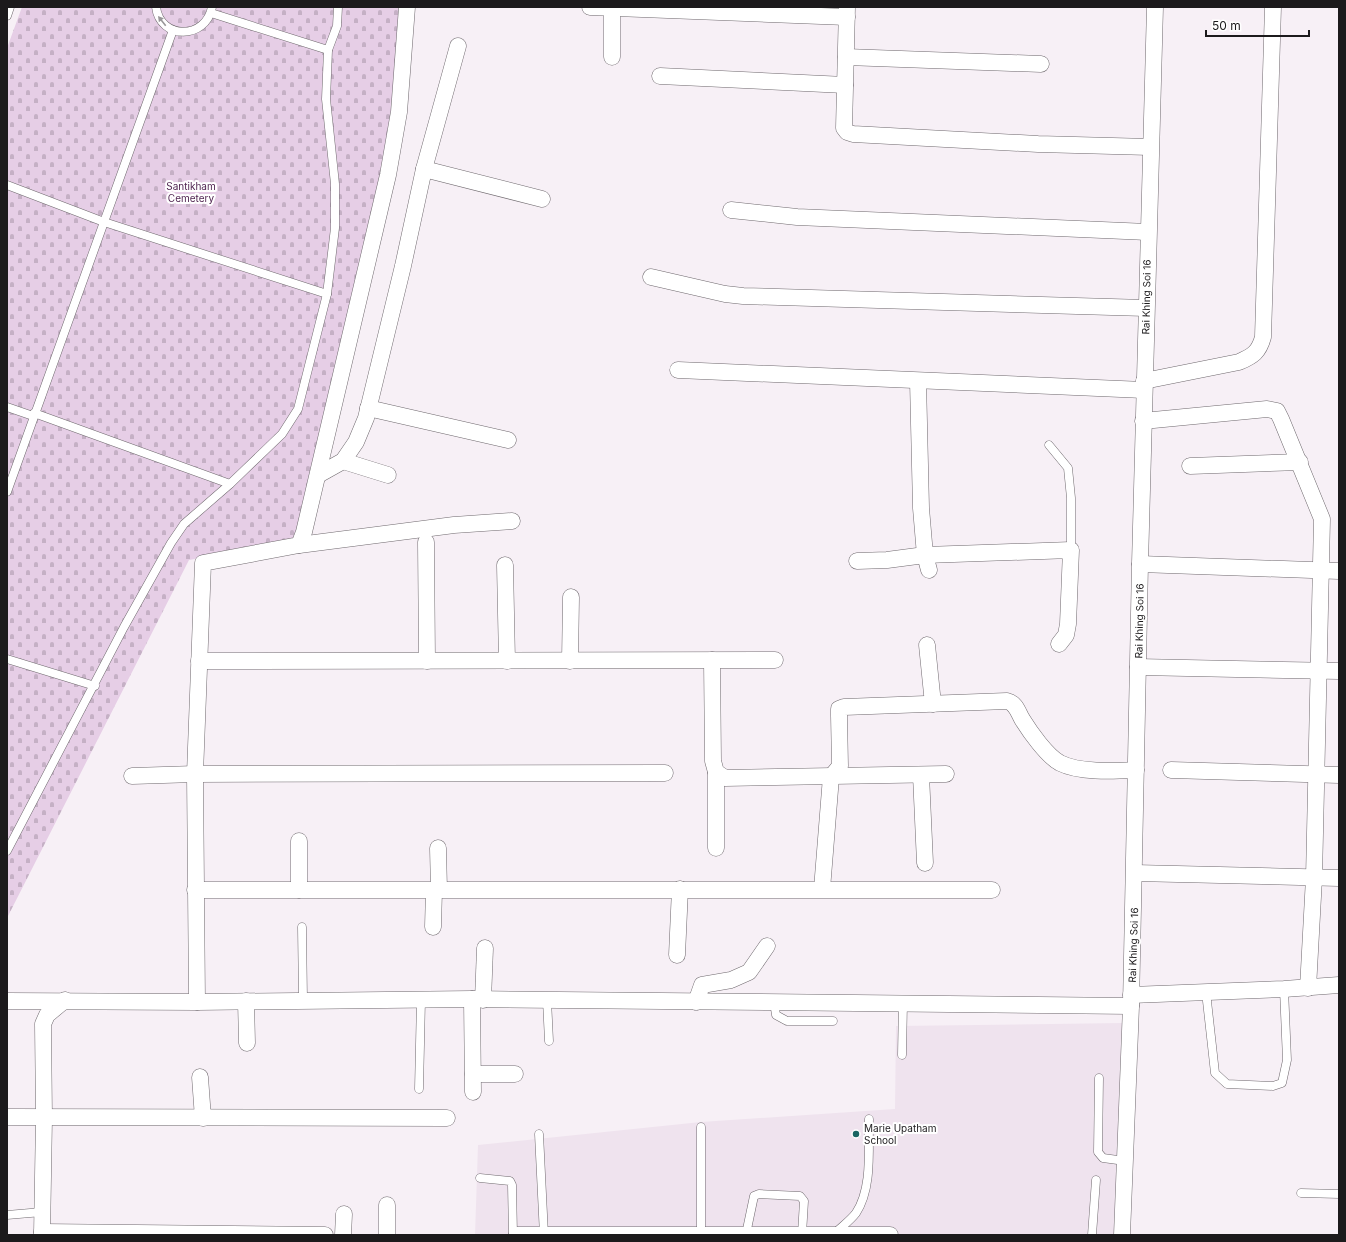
<svg xmlns="http://www.w3.org/2000/svg" width="1346" height="1242" font-family="Inter,sans-serif">
<style>
.built{fill:#efe3ee}
.cemetery{fill:url(#cemetery-stones)}
.lines{fill:none;stroke-linecap:round;stroke-linejoin:round}
.lane-casing{stroke:#6f696e;stroke-width:9}
.street-casing{stroke:#6f696e;stroke-width:17}
.lane{stroke:#fff;stroke-width:8}
.street{stroke:#fff;stroke-width:16}
.oneway{fill:#999899}
.poi-dot{fill:#186562;stroke:#fff;stroke-width:1.5}
.labels{text-anchor:middle;stroke-width:4;stroke-linejoin:round;paint-order:stroke}
.park-label{font-size:10px;fill:#502551;stroke:#fff}
.street-label{font-size:10px;fill:#1c1a1c;stroke:#fff}
.poi-label{font-size:10px;fill:#1c1a1c;stroke:#fff;text-anchor:start}
</style>
<defs>
<pattern id="cemetery-stones" width="16" height="16" patternUnits="userSpaceOnUse"><rect width="16" height="16" fill="#e6cee6"/><path d="M2 7V4a2 2 0 0 1 4 0v3zM10 15v-3a2 2 0 0 1 4 0v3z" fill="#c5b0c5"/></pattern>
</defs>
<rect width="100%" height="100%" fill="#f7f0f6"/>
<path class="built" d="M 1122,1023 L 1121,1235 L 475,1235 L 478,1145 L 701,1122 L 895,1109 L 896,1026 Z"/>
<path class="cemetery" d="M 22,7 L 403,7 L 391,144 L 302,528 L 291,542 L 189,560 L 7,918 L 7,48 Z"/>
<g class="lines">
<defs>
<g id="lane">
<path d="M 156,7 C 160,40 206,40 212,7"/>
<path d="M 211,13 L 328,50 L 337,26 L 338,7"/>
<path d="M 7,16 L 10,7"/>
<path d="M 7,185 L 104,222 L 327,294"/>
<path d="M 7,407 L 33,416"/>
<path d="M 34,413 L 230,484"/>
<path d="M 1049,445 L 1068,468 L 1071,498 L 1071,550"/>
<path d="M 7,492 L 173,30"/>
<path d="M 7,659 L 95,686"/>
<path d="M 7,851 L 124,627 L 171,543 L 184,524 L 230,484 L 282,434 L 298,409 L 327,294 L 335,228 L 335,184 L 326,99 L 328,50"/>
<path d="M 302,927 L 303,1000"/>
<path d="M 1206,992 L 1215,1073 L 1227,1084 L 1273,1086 L 1282,1083 L 1287,1060 L 1284,989"/>
<path d="M 547,1000 L 549,1041"/>
<path d="M 774,1002 L 776,1015 L 787,1021 L 833,1021"/>
<path d="M 902,1055 L 903,1003"/>
<path d="M 1099,1078 L 1098,1152 L 1103,1158 L 1125,1161"/>
<path d="M 419,1089 L 421,1000"/>
<path d="M 539,1134 L 544,1235"/>
<path d="M 480,1178 L 510,1181 L 512,1185 L 513,1235"/>
<path d="M 1301,1193 L 1339,1194"/>
<path d="M 7,1215 L 42,1212"/>
<path d="M 701,1234 L 701,1127"/>
<path d="M 746,1234 L 754,1196 L 759,1194 L 800,1196 L 804,1201 L 802,1234"/>
<path d="M 834,1234 C 841,1227 850,1221 856,1213 C 873,1187 868,1148 869,1119"/>
<path d="M 1092,1235 L 1096,1180"/>
</g>
<g id="street">
<path d="M 590,7 L 847,17"/>
<path d="M 847,7 L 844,128 L 847,132 L 853,134 L 1038,144 L 1150,147"/>
<path d="M 612,57 L 612,8"/>
<path d="M 846,57 L 1041,64"/>
<path d="M 660,76 L 845,85"/>
<path d="M 424,169 L 542,199"/>
<path d="M 731,210 L 797,217 L 1148,232"/>
<path d="M 651,277 L 725,294 L 743,296 L 1146,308"/>
<path d="M 678,370 L 1144,390"/>
<path d="M 918,381 L 921,508 L 925,555 L 929,570"/>
<path d="M 1144,381 L 1239,362 C 1253,356 1259,352 1263,337 L 1273,7"/>
<path d="M 368,408 L 508,440"/>
<path d="M 1143,421 L 1267,409 L 1277,411 L 1281,419 L 1322,519 L 1314,878 L 1308,988"/>
<path d="M 343,461 L 388,475"/>
<path d="M 1190,466 L 1300,462"/>
<path d="M 318,475 L 343,461 L 356,442 L 366,418 L 403,266 L 424,169 L 458,46"/>
<path d="M 426,542 L 427,661"/>
<path d="M 299,545 L 454,525 L 512,521"/>
<path d="M 857,561 L 887,560 L 925,555 L 1071,550 L 1068,624 L 1066,635 L 1059,644"/>
<path d="M 1140,564 L 1339,571"/>
<path d="M 505,565 L 507,661"/>
<path d="M 927,645 L 933,704"/>
<path d="M 712,660 L 713,761 L 716,772 L 725,778 L 946,774"/>
<path d="M 199,661 L 775,660"/>
<path d="M 570,661 L 571,597"/>
<path d="M 1138,667 L 1339,671"/>
<path d="M 1171,770 L 1339,775"/>
<path d="M 716,772 L 716,848"/>
<path d="M 921,775 L 925,863"/>
<path d="M 132,776 L 195,774 L 665,773"/>
<path d="M 438,848 L 439,890"/>
<path d="M 1135,873 L 1339,878"/>
<path d="M 822,889 L 831,777 L 840,766 L 839,715 L 839,709 L 844,707 L 1007,701 C 1016,703 1018,712 1022,719 C 1030,732 1047,756 1060,763 C 1080,773 1114,771 1136,770"/>
<path d="M 195,890 L 992,890"/>
<path d="M 299,890 L 299,841"/>
<path d="M 433,927 L 434,890"/>
<path d="M 677,955 L 680,889"/>
<path d="M 1131,995 L 1284,989 L 1339,985"/>
<path d="M 472,999 L 473,1092"/>
<path d="M 483,1000 L 485,948"/>
<path d="M 7,1001 L 197,1002 L 472,999 L 1131,1006"/>
<path d="M 246,1001 L 247,1043"/>
<path d="M 197,1002 L 195,774 L 203,563 L 299,545 L 304,532 L 388,175 L 399,112 L 407,7"/>
<path d="M 696,1002 L 702,985 L 731,980 L 749,972 L 767,946"/>
<path d="M 473,1074 L 515,1074"/>
<path d="M 200,1077 L 203,1118"/>
<path d="M 7,1117 L 447,1118"/>
<path d="M 387,1205 L 387,1235"/>
<path d="M 42,1232 L 325,1235"/>
<path d="M 42,1235 L 44,1118 L 43,1024 L 47,1015 L 65,1000"/>
<path d="M 343,1235 L 344,1214"/>
<path d="M 517,1235 L 890,1235"/>
<path d="M 1122,1235 L 1131,1006 L 1140,564 L 1155,7"/>
</g>
</defs>
<use href="#lane" class="lane-casing"/>
<use href="#street" class="street-casing"/>
<use href="#lane" class="lane"/>
<use href="#street" class="street"/>
</g>
<defs><path id="oneway-solid" d="M-6-.8H1V-3.2L6.5 0L1 3.2V.8H-6Z"/></defs>
<use class="oneway" href="#oneway-solid" transform="translate(162 21) rotate(-128)"/>
<circle class="poi-dot" cx="856" cy="1134" r="4"/>
<g class="labels">
<g class="park-label">
<text x="191" y="190">Santikham<tspan x="191" dy="12">Cemetery</tspan></text>
</g>
<g class="street-label">
<text transform="translate(1146 297) rotate(-89)" y="4">Rai Khing Soi 16</text>
<text transform="translate(1139 621) rotate(-89)" y="4">Rai Khing Soi 16</text>
<text transform="translate(1133 945) rotate(-88)" y="4">Rai Khing Soi 16</text>
</g>
<g class="poi-label">
<text x="864" y="1132">Marie Upatham<tspan x="864" dy="12">School</tspan></text>
</g>
</g>
<rect width="1346" height="1242" fill="none" stroke="#1c1a1c" stroke-width="16"/>
<path d="M1206 30v6h103v-6" fill="none" stroke="#1c1a1c" stroke-width="2"/>
<text x="1212" y="30" font-size="12" fill="#1c1a1c" stroke="#ffffff" stroke-width="3" paint-order="stroke">50 m</text>
</svg>
